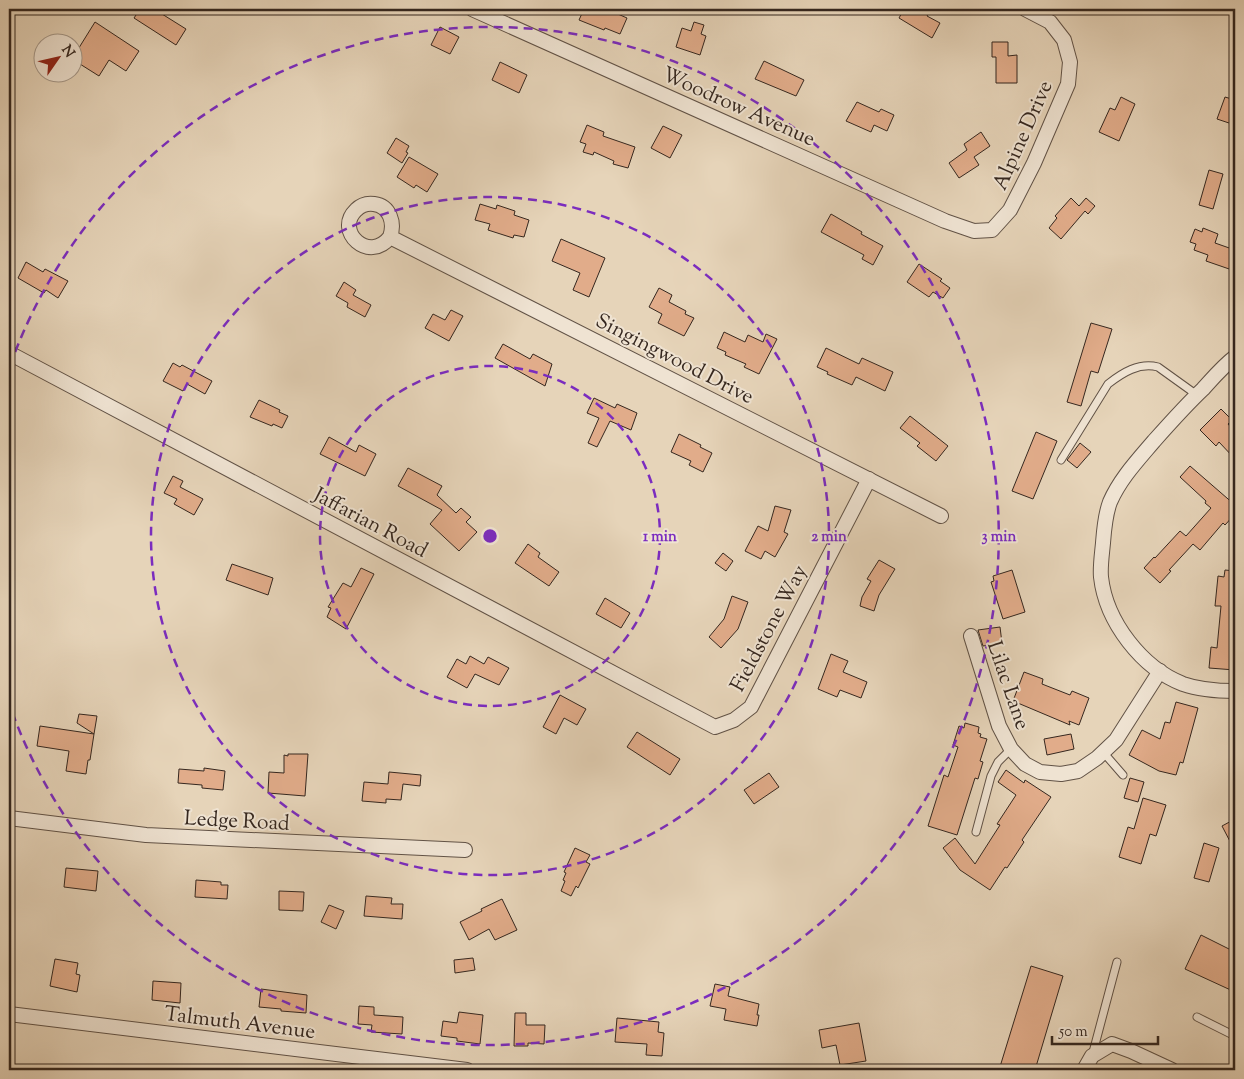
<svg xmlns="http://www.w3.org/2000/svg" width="1244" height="1079" font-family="'Sorts Mill Goudy',serif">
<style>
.building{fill:#e1ac8a;stroke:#35271f}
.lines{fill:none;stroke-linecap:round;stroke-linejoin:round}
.service-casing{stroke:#615246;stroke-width:9}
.minor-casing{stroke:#615246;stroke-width:16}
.service{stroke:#efe3d2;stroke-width:7}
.minor{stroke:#efe3d2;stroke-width:14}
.ring{fill:none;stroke:#7b2cbf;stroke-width:2.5;stroke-dasharray:9 6}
.labels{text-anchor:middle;stroke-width:4;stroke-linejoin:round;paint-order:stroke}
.street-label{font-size:21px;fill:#35271f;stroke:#efe3d2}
.centre{fill:#7b2cbf;stroke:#efe3d2;stroke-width:2.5}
.ring-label{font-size:15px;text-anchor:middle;font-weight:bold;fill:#7b2cbf;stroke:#efe3d2;stroke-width:4;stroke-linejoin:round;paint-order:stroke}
</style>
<rect width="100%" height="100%" fill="#e6d4b9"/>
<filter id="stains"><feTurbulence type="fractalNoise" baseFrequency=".004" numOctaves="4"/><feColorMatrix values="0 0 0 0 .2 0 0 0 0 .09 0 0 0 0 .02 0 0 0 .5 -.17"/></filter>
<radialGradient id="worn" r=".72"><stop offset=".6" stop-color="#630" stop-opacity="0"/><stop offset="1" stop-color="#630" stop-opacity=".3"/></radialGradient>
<g class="building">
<path d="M 140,9 L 154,9 L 186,29 L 176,45 L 134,18 Z"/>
<path d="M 584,9 L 599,9 L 610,13 L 611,11 L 627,18 L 620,34 L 605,28 L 604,30 L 579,20 Z"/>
<path d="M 904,9 L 931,9 L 927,16 L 940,23 L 932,38 L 899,18 Z"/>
<path d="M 95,22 L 139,51 L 126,71 L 109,60 L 99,76 L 72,59 Z"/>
<path d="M 694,22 L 704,25 L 701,34 L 706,36 L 700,55 L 676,47 L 682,28 L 691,31 Z"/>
<path d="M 440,27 L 459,37 L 450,54 L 431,45 Z"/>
<path d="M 992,42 L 1008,42 L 1008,56 L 1017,55 L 1017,83 L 996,83 L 996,57 L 992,57 Z"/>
<path d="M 764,61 L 804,80 L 796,96 L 755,79 Z"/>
<path d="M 500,62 L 527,75 L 519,93 L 492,80 Z"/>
<path d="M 1121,97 L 1135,104 L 1119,141 L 1099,132 L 1110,108 L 1115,110 Z"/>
<path d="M 1225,97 L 1235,100 L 1235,125 L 1217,119 Z"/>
<path d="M 857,102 L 879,112 L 881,109 L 894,115 L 887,131 L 874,125 L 871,132 L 846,121 Z"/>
<path d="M 587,125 L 604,132 L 603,136 L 635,147 L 628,168 L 613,164 L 614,161 L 594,152 L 593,155 L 583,152 L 586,144 L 580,142 Z"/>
<path d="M 663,126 L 682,135 L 670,158 L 651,148 Z"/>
<path d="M 981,132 L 990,146 L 974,157 L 979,165 L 959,178 L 949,163 L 967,150 L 964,144 Z"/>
<path d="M 396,138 L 409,146 L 406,152 L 408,153 L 402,163 L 387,153 Z"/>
<path d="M 409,157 L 438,174 L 427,192 L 416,185 L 414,188 L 397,177 Z"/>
<path d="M 1209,170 L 1223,174 L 1213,209 L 1199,205 Z"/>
<path d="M 1071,198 L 1079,206 L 1086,198 L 1095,206 L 1088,214 L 1085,211 L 1061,239 L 1049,228 L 1057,218 L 1055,216 Z"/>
<path d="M 480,204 L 496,209 L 497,205 L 515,211 L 514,215 L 529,220 L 524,237 L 514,235 L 513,238 L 488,230 L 490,224 L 475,220 Z"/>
<path d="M 831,214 L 862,232 L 861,234 L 883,246 L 873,265 L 862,259 L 864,255 L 821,232 Z"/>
<path d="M 1203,228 L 1218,234 L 1215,243 L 1235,250 L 1235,271 L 1206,261 L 1208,255 L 1194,250 L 1196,244 L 1190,242 L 1195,229 L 1202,232 Z"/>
<path d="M 561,239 L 605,258 L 589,297 L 573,290 L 580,273 L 552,261 Z"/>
<path d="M 26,262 L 43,272 L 45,269 L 68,281 L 58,298 L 46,290 L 44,293 L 18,278 Z"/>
<path d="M 919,264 L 942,279 L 940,281 L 950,288 L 943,298 L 933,292 L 929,297 L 907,282 Z"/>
<path d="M 344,282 L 356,290 L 353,295 L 371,305 L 365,317 L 347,307 L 348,303 L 336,296 Z"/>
<path d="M 659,288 L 672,295 L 669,302 L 686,311 L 685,314 L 694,318 L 684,336 L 658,323 L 662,314 L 649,307 Z"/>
<path d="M 451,310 L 463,316 L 449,341 L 425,328 L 433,314 L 445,320 Z"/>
<path d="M 1091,323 L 1112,329 L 1098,373 L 1091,371 L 1081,406 L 1067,402 Z"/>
<path d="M 724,332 L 745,342 L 748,335 L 763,342 L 766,334 L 777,339 L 759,374 L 744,367 L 746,364 L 725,355 L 726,352 L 717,348 Z"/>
<path d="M 503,344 L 530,359 L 533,354 L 552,364 L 545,386 L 495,358 Z"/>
<path d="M 826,348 L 859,364 L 862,358 L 893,372 L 885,391 L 856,377 L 852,385 L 827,374 L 828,372 L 817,367 Z"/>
<path d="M 173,363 L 180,367 L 182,365 L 212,381 L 205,394 L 187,384 L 183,391 L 163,381 Z"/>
<path d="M 594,398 L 615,408 L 617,404 L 637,413 L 631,430 L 610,421 L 597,447 L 588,443 L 599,418 L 587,413 Z"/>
<path d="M 259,400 L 280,410 L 279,412 L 288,416 L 282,428 L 273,424 L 272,426 L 250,417 Z"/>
<path d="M 1221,409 L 1232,420 L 1228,424 L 1235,432 L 1235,459 L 1219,442 L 1216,446 L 1200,430 Z"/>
<path d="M 910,416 L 948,446 L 936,461 L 917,446 L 920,443 L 900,428 Z"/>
<path d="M 1036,432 L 1057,441 L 1033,499 L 1012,491 Z"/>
<path d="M 679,434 L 701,445 L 700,447 L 712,453 L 703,472 L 689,465 L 691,461 L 671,452 Z"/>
<path d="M 329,437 L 356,452 L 359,445 L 376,454 L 365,476 L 320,454 Z"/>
<path d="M 1080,443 L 1091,452 L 1077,468 L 1067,460 Z"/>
<path d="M 1190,466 L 1235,505 L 1235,514 L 1225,525 L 1223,523 L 1200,550 L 1193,544 L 1169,570 L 1171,571 L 1160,583 L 1144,568 L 1154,557 L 1155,558 L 1180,531 L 1186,536 L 1211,508 L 1205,503 L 1206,501 L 1180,477 Z"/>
<path d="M 408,468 L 442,486 L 437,495 L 456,513 L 461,508 L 471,517 L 466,522 L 477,532 L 459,551 L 430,524 L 442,510 L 398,486 Z"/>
<path d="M 173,476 L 183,481 L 180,487 L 203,499 L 194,515 L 174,504 L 177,499 L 164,493 Z"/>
<path d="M 775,506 L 791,510 L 784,532 L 788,534 L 775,557 L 765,551 L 761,559 L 745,551 L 758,526 L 768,531 Z"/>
<path d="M 528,544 L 540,553 L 538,557 L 559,572 L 549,586 L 515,563 Z"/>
<path d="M 723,553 L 733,561 L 726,571 L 715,563 Z"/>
<path d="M 879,560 L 895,569 L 879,595 L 874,611 L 860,606 L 862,597 L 871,581 L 867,579 Z"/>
<path d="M 232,564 L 273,578 L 268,595 L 226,580 Z"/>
<path d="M 361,568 L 374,574 L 346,629 L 327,617 L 331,608 L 328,607 L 343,583 L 351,587 Z"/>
<path d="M 1012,570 L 1025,612 L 1003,619 L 991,582 L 994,581 L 993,576 Z"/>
<path d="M 1225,570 L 1235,571 L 1235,670 L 1209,668 L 1211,647 L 1217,648 L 1221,606 L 1215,606 L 1218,576 L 1224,577 Z"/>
<path d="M 732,596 L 748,602 L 738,629 L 721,648 L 709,637 L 724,619 Z"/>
<path d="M 605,598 L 630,613 L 621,628 L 596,614 Z"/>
<path d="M 1000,627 L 1002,643 L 983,646 L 978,630 Z"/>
<path d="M 831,654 L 848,661 L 843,672 L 867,682 L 861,698 L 840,690 L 837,697 L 818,689 Z"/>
<path d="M 470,656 L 484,664 L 488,657 L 509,668 L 499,685 L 475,674 L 467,688 L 447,677 L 457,659 L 466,664 Z"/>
<path d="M 1024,672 L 1043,679 L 1042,684 L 1070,695 L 1072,691 L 1089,698 L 1079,725 L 1069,721 L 1070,725 L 1013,701 Z"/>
<path d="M 560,695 L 586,709 L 577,725 L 564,718 L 556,734 L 543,727 Z"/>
<path d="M 1176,702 L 1198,708 L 1183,763 L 1180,762 L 1176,775 L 1159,771 L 1129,755 L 1142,730 L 1160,739 L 1165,722 L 1170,723 Z"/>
<path d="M 79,714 L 97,716 L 94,734 L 77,723 Z"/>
<path d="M 965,723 L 979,727 L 978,733 L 981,734 L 980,737 L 987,739 L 980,761 L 983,762 L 978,779 L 975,778 L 957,835 L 928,826 L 944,775 L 948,777 L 958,747 L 953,745 L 959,726 L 964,728 Z"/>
<path d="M 40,726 L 94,734 L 90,760 L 88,760 L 86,774 L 66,771 L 69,751 L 37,746 Z"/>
<path d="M 637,732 L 680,759 L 670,775 L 627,747 Z"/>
<path d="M 1071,734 L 1074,749 L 1047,755 L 1044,739 Z"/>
<path d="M 288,754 L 308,754 L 305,796 L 268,793 L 269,772 L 284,773 L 284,755 L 288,756 Z"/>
<path d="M 204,768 L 225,771 L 223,790 L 202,788 L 202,785 L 178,783 L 179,769 L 204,771 Z"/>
<path d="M 1006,770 L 1024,783 L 1025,780 L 1051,797 L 1022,840 L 1024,842 L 1007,868 L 1005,867 L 990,890 L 960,870 L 943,848 L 955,838 L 975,864 L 1000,825 L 997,824 L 1016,795 L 998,782 Z"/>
<path d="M 389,772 L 421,775 L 420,786 L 403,784 L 401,800 L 386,799 L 386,803 L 362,801 L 364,782 L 388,784 Z"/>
<path d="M 769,773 L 779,787 L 754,804 L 744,790 Z"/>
<path d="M 1130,778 L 1144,782 L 1138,802 L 1124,798 Z"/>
<path d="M 1143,798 L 1166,805 L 1156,836 L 1150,834 L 1141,864 L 1119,857 L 1128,827 L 1134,829 Z"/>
<path d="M 1235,819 L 1235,851 L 1222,826 Z"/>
<path d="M 1204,843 L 1219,848 L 1209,882 L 1194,878 Z"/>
<path d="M 575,848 L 590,855 L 586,862 L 590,864 L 578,888 L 576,886 L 571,896 L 561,891 L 565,881 L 563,880 L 566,873 L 564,872 Z"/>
<path d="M 66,868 L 98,871 L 96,891 L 64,887 Z"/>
<path d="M 196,880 L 221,882 L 221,885 L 228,885 L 227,899 L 195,897 Z"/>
<path d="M 279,891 L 304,892 L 303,911 L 279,910 Z"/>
<path d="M 366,896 L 392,898 L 391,904 L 403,904 L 402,919 L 364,916 Z"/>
<path d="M 502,899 L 517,930 L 495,940 L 489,929 L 469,940 L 460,922 L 482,911 L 481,909 Z"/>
<path d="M 329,905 L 344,911 L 336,929 L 321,922 Z"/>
<path d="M 1201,935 L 1235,952 L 1235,992 L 1185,969 Z"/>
<path d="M 473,958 L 475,970 L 455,973 L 454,960 Z"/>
<path d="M 55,959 L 78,963 L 76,974 L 80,975 L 77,992 L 50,986 Z"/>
<path d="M 1031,966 L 1063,976 L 1035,1070 L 999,1070 Z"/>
<path d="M 153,981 L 181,983 L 180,1003 L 152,1000 Z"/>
<path d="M 715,984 L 730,987 L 728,996 L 759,1004 L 757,1015 L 759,1015 L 757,1026 L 724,1020 L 726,1009 L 710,1006 Z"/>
<path d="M 261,989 L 307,995 L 306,1013 L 281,1011 L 281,1009 L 259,1007 Z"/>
<path d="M 359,1006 L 374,1007 L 374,1015 L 403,1017 L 402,1034 L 371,1032 L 372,1025 L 358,1024 Z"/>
<path d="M 459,1012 L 483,1015 L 480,1044 L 457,1041 L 457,1038 L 441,1036 L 443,1021 L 457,1023 Z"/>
<path d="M 515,1013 L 526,1013 L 526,1025 L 545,1025 L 544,1044 L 528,1043 L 528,1046 L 514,1046 Z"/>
<path d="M 617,1018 L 659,1022 L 658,1032 L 664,1033 L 662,1056 L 646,1055 L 647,1044 L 615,1042 Z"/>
<path d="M 859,1023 L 866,1061 L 840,1065 L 836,1045 L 822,1048 L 819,1030 Z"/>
</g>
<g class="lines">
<defs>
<g id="service">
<path d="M 1061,460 L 1108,384 C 1122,373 1139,362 1158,367 L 1197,395"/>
<path d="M 1103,752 L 1123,775"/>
<path d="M 976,832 L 991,776 L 998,762 L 1011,749"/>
<path d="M 1197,1017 L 1235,1036"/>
<path d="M 1092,1056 L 1117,962"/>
</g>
<g id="minor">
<path d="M 472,9 L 945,221 L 974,231 L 992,230 L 1010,210 L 1034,163 L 1068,84 L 1070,62 L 1064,40 L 1050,22 L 1025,9"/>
<path d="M 390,237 C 369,264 334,231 356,210 C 361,205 367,203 374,204 C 390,206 395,223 390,237 L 941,516"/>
<path d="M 9,353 L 715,727 L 734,720 L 751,707 L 869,479"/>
<path d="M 1235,357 C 1223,366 1213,378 1203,389 C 1186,405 1170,423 1154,441 C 1137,461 1120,479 1110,502 C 1105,515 1104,530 1103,543 C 1102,554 1100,567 1101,577 C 1106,622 1142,668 1183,684 C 1200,690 1218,691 1235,691"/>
<path d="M 971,636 L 999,726 L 1011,749 L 1025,764 L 1040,772 L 1061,774 L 1078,771 L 1097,758 L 1116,740 L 1160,671"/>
<path d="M 9,818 L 146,835 L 465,850"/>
<path d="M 9,1014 L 467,1070"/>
<path d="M 1084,1070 L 1092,1056 L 1112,1044 L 1131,1051 L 1172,1070"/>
</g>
</defs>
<use href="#service" class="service-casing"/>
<use href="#minor" class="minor-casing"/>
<use href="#service" class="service"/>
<use href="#minor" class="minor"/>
</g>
<g class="ring">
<circle cx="490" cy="536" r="170"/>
<circle cx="490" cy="536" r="339"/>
<path d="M10 366A509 509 0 1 1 10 706"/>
</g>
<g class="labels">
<g class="street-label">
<text transform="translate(739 106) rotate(24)" y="7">Woodrow Avenue</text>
<text transform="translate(1022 135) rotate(-66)" y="7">Alpine Drive</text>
<text transform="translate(675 358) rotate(27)" y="7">Singingwood Drive</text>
<text transform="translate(371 522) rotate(28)" y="7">Jaffarian Road</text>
<text transform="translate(768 628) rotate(-62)" y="7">Fieldstone Way</text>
<text transform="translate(1009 685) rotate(71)" y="7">Lilac Lane</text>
<text transform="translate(237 820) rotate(3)" y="7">Ledge Road</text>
<text transform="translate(240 1022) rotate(7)" y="7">Talmuth Avenue</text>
</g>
</g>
<circle cx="490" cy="536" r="8" class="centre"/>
<g class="ring-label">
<text x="660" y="541">1 min</text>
<text x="829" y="541">2 min</text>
<text x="999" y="541">3 min</text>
</g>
<rect width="1244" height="1079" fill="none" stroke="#e6d4b9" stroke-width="30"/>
<rect x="10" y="10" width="1224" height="1059" fill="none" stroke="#35271f" stroke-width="2.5"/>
<rect x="15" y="15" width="1214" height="1049" fill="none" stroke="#35271f"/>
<g transform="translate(58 58) rotate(56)"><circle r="24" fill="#efe3d2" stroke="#a5988a"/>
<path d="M0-4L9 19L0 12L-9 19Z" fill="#8f2418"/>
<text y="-8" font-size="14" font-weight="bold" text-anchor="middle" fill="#35271f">N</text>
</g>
<path d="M1052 1036v8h106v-8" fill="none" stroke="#35271f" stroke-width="2.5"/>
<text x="1059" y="1036" font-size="15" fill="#35271f" stroke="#efe3d2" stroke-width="4" paint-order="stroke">50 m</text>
<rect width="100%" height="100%" filter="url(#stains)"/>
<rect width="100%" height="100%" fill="url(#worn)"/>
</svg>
